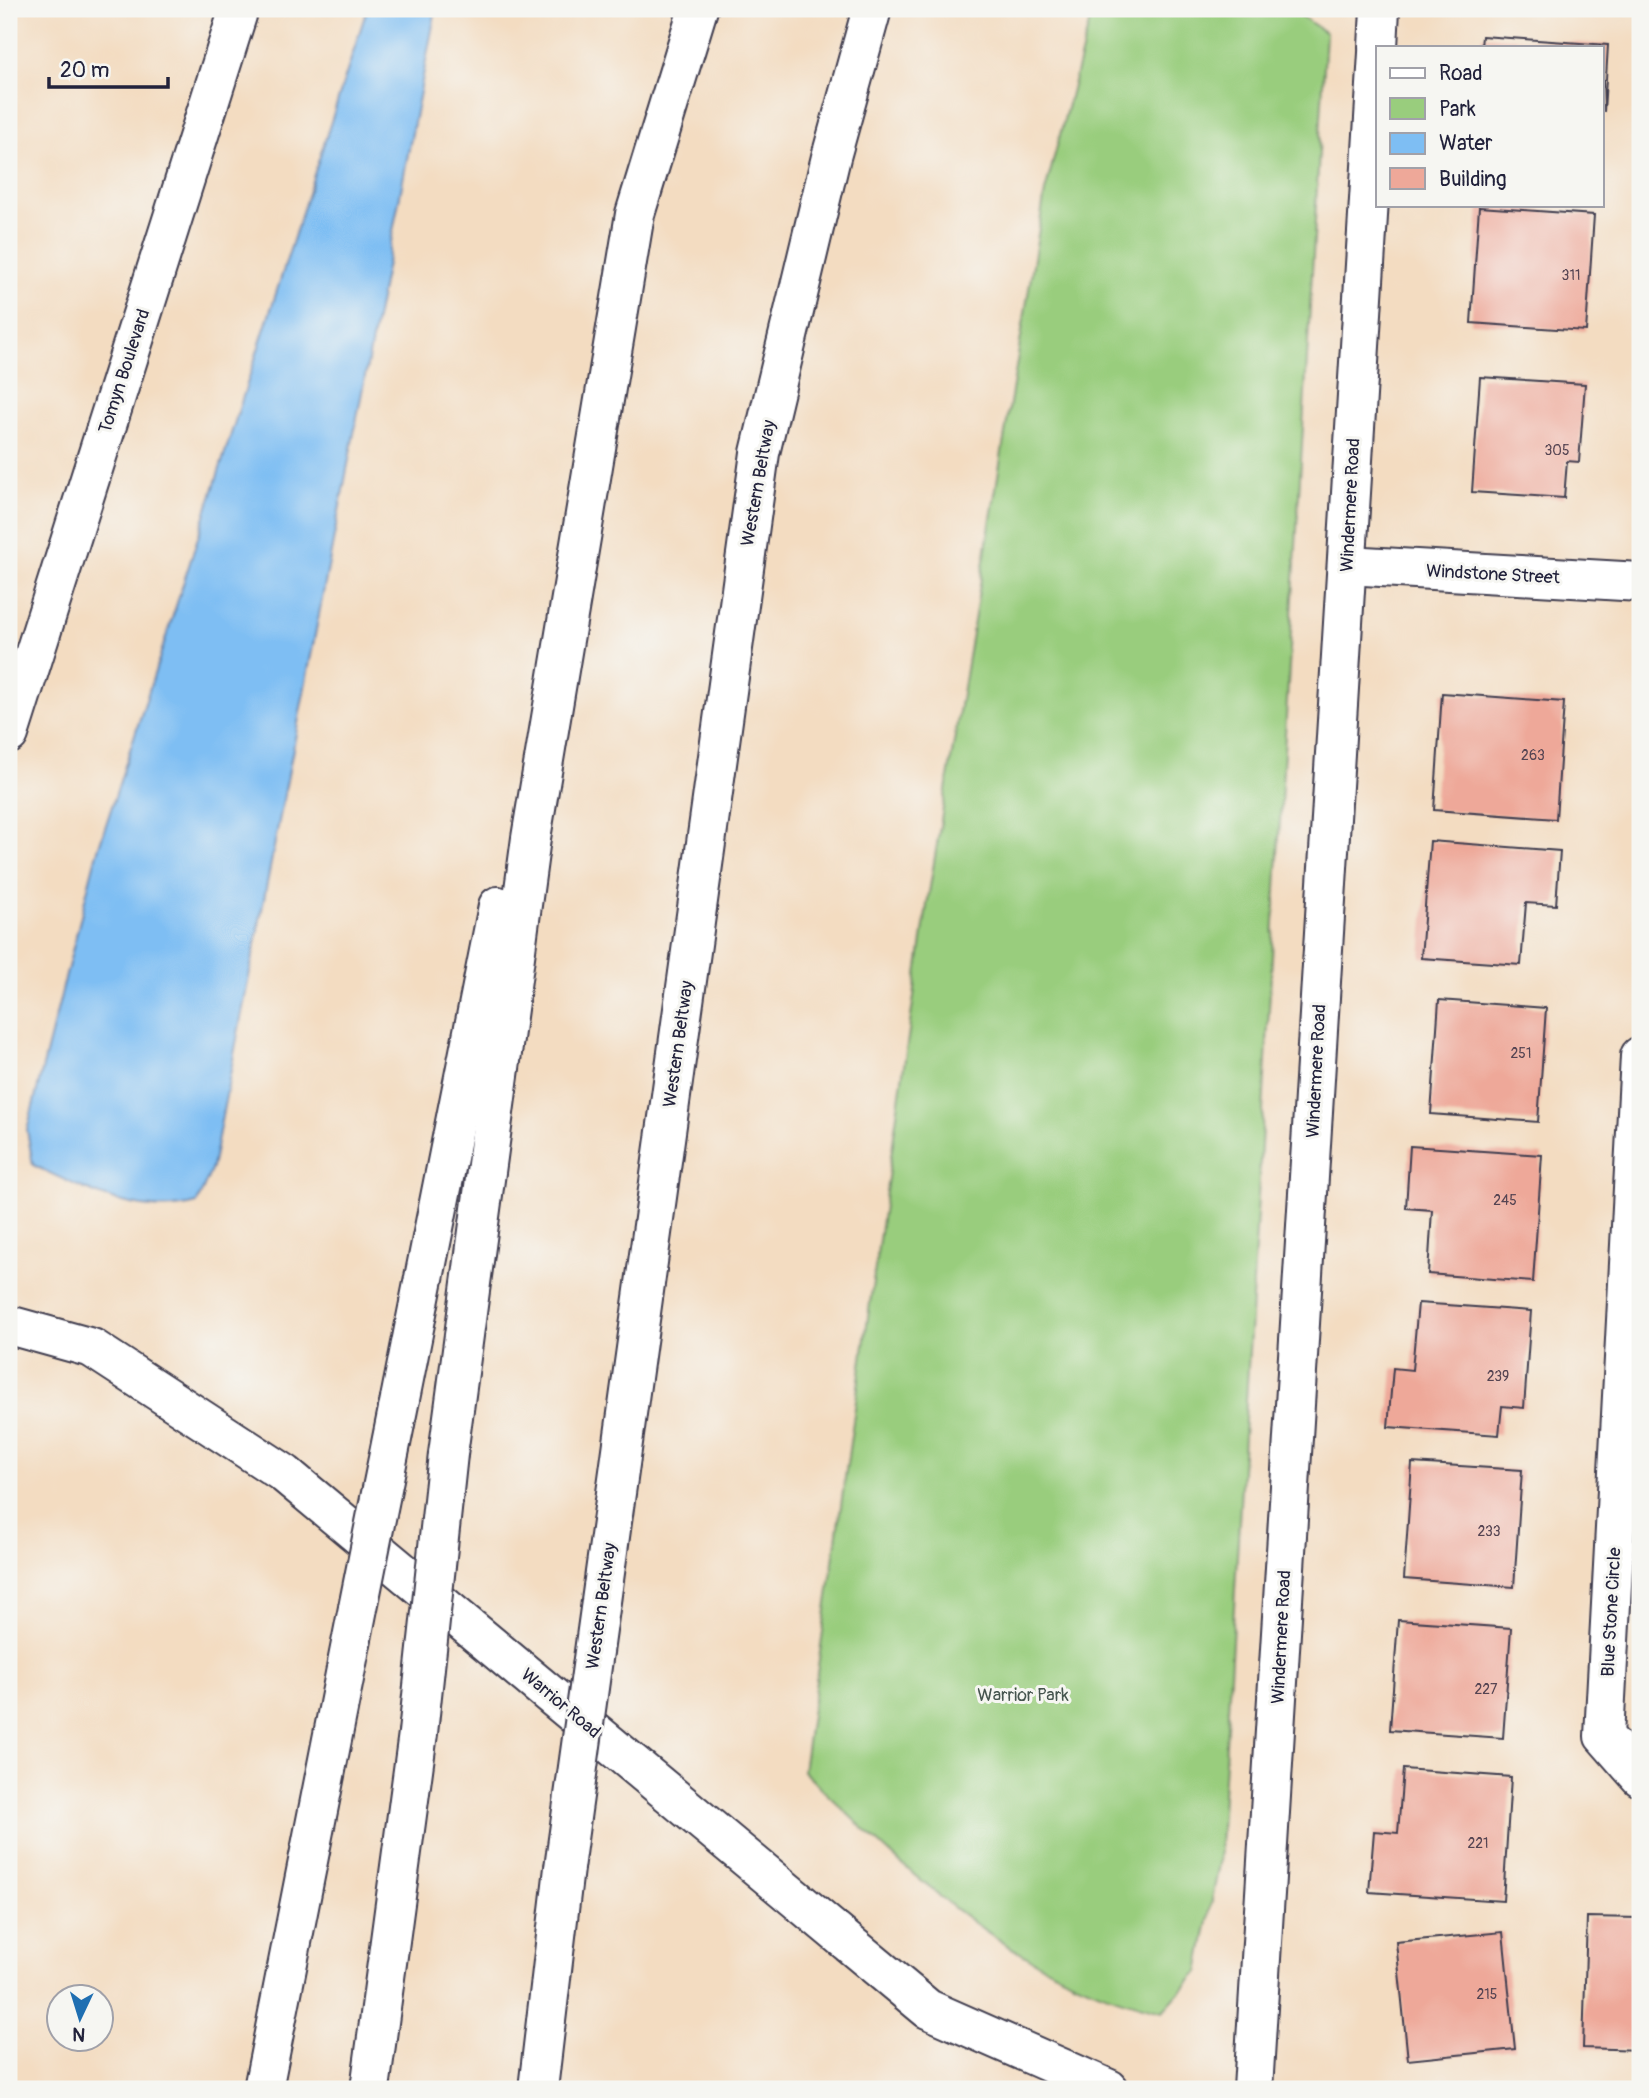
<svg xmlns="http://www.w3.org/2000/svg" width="1649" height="2098" font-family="Pangolin,sans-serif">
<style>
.green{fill:#99cd7d;stroke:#5e785c;stroke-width:2}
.water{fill:#7ebef3;stroke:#507097;stroke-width:2}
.building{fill:#eea899}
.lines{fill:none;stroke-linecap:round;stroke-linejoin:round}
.minor-casing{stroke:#413e4f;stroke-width:42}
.highway-casing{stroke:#413e4f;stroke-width:42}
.minor{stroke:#fff;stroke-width:38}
.highway{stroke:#fff;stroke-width:38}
.highway-bridge-casing{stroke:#413e4f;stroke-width:42;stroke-linecap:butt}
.highway-bridge{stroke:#fff;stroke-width:38}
.labels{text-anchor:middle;stroke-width:6;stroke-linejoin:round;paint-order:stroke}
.number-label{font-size:14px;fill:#554452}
.street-label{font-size:18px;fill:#22223b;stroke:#f6f6f2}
.park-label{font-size:18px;fill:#46554f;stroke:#f6f6f2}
</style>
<rect width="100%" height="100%" fill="#f6f6f2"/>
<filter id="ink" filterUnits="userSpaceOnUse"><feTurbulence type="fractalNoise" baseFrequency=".0143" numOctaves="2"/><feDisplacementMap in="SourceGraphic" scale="14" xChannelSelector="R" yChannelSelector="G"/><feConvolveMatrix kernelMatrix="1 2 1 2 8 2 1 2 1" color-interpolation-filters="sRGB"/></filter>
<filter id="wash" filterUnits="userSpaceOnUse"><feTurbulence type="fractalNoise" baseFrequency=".00686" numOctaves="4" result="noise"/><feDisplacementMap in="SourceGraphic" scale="28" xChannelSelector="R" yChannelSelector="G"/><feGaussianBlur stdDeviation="1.57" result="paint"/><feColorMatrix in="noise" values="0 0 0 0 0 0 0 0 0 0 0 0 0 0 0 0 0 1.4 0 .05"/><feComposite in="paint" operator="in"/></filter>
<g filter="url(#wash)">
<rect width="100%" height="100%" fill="#f3dcc1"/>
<path class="green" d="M 1093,9 L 1291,9 L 1326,33 L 1219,1864 L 1198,1972 L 1163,2011 C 1013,1978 910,1874 803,1771 L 927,905 L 1045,192 Z"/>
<path class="water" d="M 367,9 L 436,9 L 212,1168 L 197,1203 C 139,1219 84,1189 33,1165 L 27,1130 L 96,856 Z"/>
<g id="blocks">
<g class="building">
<path d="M 1482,36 L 1608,45 L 1604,112 L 1602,47 L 1481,47 Z"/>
<path d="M 1479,207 L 1594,215 L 1586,331 L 1471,323 Z"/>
<path d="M 1480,377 L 1585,384 L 1579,462 L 1567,461 L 1564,498 L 1472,492 Z"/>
<path d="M 1442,693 L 1564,702 L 1556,819 L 1434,810 Z"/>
<path d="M 1430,841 L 1560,851 L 1556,905 L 1526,903 L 1521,965 L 1421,958 Z"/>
<path d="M 1439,1000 L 1546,1008 L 1538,1122 L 1431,1114 Z"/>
<path d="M 1410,1146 L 1542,1155 L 1533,1282 L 1428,1274 L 1432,1210 L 1406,1208 Z"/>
<path d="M 1418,1303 L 1531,1311 L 1524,1408 L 1502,1406 L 1499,1435 L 1388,1427 L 1393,1368 L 1412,1370 Z"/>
<path d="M 1412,1463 L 1522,1470 L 1514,1587 L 1404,1579 Z"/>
<path d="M 1398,1620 L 1511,1628 L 1503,1738 L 1390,1730 Z"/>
<path d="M 1403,1769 L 1511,1777 L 1503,1901 L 1369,1892 L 1374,1831 L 1398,1833 Z"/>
<path d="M 1587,1917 L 1640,1918 L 1640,2050 L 1583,2048 Z"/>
<path d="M 1503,1932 L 1515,2049 L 1408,2060 L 1396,1942 Z"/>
</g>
</g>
</g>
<g filter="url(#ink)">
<use href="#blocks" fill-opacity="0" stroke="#413e4f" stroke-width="2"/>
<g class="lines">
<defs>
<g id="minor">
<path d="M 1378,47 L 1380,9"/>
<path d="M 1347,565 L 1640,582"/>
<path d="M 9,734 L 239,9"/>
<path d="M 1640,1056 L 1604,1736 L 1640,1777"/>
<path d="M 9,1325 L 92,1348 L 285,1474 L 928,2009 L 1109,2089"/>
<path d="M 1253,2089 L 1378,53"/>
</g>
<g id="highway">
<path d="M 400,1399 L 498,906"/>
<path d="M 448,1454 L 531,838 L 635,214 L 698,9"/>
<path d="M 603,1587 L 760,453 L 831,157 L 872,9"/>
<path d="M 263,2089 L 358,1608"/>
<path d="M 370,2089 L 418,1733"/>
<path d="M 538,2089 L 564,1868"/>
</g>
</defs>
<use href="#minor" class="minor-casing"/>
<use href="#highway" class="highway-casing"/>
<use href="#minor" class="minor"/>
<use href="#highway" class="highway"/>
<defs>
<g id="highway-bridge">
<path d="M 358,1608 L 400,1399"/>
<path d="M 418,1733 L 448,1454"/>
<path d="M 564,1868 L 603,1587"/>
</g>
</defs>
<use href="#highway-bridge" class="highway-bridge-casing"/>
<use href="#highway-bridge" class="highway-bridge"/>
</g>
</g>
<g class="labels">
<g class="number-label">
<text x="1571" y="280">311</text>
<text x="1557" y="455">305</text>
<text x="1533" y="760">263</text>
<text x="1521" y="1058">251</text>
<text x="1505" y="1205">245</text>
<text x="1498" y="1381">239</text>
<text x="1489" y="1536">233</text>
<text x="1486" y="1694">227</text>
<text x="1478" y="1848">221</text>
<text x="1487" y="1999">215</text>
</g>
<g class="street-label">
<text transform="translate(124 371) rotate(-72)" y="6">Tomyn Boulevard</text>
<text transform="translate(758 483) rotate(-80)" y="6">Western Beltway</text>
<text transform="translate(1350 505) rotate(-87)" y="6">Windermere Road</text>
<text transform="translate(1493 574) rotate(3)" y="6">Windstone Street</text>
<text transform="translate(678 1044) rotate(-82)" y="6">Western Beltway</text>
<text transform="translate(1316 1071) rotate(-87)" y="6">Windermere Road</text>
<text transform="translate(601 1606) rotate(-82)" y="6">Western Beltway</text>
<text transform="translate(1611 1612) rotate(-87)" y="6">Blue Stone Circle</text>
<text transform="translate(1281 1637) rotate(-87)" y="6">Windermere Road</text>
<text transform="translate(561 1703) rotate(40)" y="6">Warrior Road</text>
</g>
<g class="park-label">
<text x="1023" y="1701">Warrior Park</text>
</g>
</g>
<rect width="1649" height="2098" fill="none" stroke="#f6f6f2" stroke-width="35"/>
<rect x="1376" y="46" width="228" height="161" fill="#f6f6f2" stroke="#a1a1a9" stroke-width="2"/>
<rect x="1390" y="68" width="35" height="10" fill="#ffffff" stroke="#a1a1a9" stroke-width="2"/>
<text x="1439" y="80" font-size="21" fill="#22223b">Road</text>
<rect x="1390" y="98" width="35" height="21" fill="#99cd7d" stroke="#a1a1a9" stroke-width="2"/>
<text x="1439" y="116" font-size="21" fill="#22223b">Park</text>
<rect x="1390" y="133" width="35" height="21" fill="#7ebef3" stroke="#a1a1a9" stroke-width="2"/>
<text x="1439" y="150" font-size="21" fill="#22223b">Water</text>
<rect x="1390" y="168" width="35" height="21" fill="#eea899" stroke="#a1a1a9" stroke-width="2"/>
<text x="1439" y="186" font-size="21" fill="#22223b">Building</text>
<g transform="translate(80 2018) rotate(184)"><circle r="33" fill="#f6f6f2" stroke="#a1a1a9" stroke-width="2"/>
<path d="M0-5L12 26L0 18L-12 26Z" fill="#1f6fb2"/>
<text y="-10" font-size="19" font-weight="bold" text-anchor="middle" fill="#22223b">N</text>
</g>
<path d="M49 77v10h119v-10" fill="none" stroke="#22223b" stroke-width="3.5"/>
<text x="60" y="77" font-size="21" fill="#22223b" stroke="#f6f6f2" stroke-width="5" paint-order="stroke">20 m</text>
</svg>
